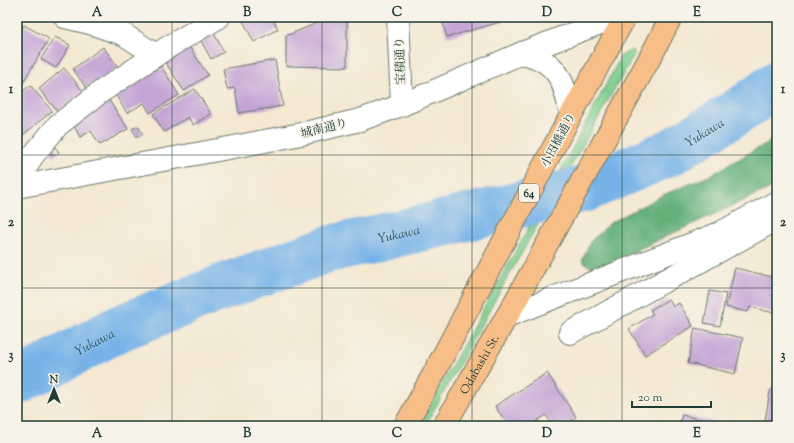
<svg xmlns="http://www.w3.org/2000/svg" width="794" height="443" font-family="'Sorts Mill Goudy','Noto Serif JP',serif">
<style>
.green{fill:#7bcd8f;stroke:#4d8562}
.forest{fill:#64b07a;stroke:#427657}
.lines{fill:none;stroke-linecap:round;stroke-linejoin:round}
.river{stroke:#76b2e8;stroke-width:47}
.building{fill:#c5a4d5}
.minor-casing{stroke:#6a796b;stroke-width:24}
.tertiary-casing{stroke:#6a796b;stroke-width:24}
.primary-casing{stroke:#6a796b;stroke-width:24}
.minor{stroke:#fff;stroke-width:22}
.tertiary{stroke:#fff;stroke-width:22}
.primary{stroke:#f7be87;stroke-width:22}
.grid{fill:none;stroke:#1f3d34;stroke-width:1;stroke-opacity:0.55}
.labels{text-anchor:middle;stroke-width:3.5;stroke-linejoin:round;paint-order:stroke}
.shield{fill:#f7f3e8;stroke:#60746a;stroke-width:1}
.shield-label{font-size:11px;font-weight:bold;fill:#1f3d34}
.street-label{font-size:12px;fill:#1f3d34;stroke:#f7f3e8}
.water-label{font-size:13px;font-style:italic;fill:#355a61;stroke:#f7f3e8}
.neatline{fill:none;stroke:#1f3d34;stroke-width:1.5}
.grid-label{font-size:13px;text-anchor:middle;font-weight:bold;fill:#1f3d34}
</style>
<rect width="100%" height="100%" fill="#f7f3e8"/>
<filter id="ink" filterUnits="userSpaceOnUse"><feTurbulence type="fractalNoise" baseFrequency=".025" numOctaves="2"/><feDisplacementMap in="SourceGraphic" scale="8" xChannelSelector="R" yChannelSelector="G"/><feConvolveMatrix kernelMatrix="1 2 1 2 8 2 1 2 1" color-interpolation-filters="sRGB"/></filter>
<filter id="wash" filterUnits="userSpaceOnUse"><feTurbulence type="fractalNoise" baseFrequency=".012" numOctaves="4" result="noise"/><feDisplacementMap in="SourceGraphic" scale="16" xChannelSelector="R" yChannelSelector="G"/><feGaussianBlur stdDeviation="0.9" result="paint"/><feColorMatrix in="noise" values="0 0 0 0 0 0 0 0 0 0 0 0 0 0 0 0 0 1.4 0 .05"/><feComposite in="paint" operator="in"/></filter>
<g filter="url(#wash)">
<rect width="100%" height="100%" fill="#f4e8d2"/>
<path class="green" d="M 632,50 L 635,53 L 508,277 L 425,426 L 418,426 L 561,170 L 621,56 Z"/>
<path class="forest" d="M 777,136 L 777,185 L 594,270 L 582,261 L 590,242 L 610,223 L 663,195 L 709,176 L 767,143 Z"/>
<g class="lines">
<path class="river" id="s1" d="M 17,382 L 120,328 L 223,287 L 329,249 L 440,224 L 584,189 L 671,152 L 745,107 L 777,84"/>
</g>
<g id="blocks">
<g class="building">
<path d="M 241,17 L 272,17 L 278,29 L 254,42 Z"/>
<path d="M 331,17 L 347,17 L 347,67 L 286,66 L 286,36 Z"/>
<path d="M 441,17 L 507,17 L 508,20 L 447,37 Z"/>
<path d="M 24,25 L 49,39 L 22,84 L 17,81 L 17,37 Z"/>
<path d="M 213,32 L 224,52 L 211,59 L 200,39 Z"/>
<path d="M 55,37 L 70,45 L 56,68 L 41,59 Z"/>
<path d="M 188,45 L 208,75 L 184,91 L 164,60 Z"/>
<path d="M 103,47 L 118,67 L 87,89 L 73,69 Z"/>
<path d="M 275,60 L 283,106 L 239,113 L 235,88 L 227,89 L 223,69 Z"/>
<path d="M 161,66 L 179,95 L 150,113 L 144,103 L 127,113 L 115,94 Z"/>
<path d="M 64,68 L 83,91 L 58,112 L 39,89 Z"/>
<path d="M 30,85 L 52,111 L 23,135 L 17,128 L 17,97 Z"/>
<path d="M 195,89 L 211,114 L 193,125 L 188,117 L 164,132 L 153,114 Z"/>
<path d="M 108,99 L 128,129 L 100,145 L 91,131 L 80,137 L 73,124 Z"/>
<path d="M 138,126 L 143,134 L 137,137 L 132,129 Z"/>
<path d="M 53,145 L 59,152 L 54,156 L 48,149 Z"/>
<path d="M 777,258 L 777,271 L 773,270 Z"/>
<path d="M 735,268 L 777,278 L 777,301 L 774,313 L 750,307 L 748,312 L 726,307 Z"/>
<path d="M 710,291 L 726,294 L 720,326 L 704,323 Z"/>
<path d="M 669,299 L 673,307 L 679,303 L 693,326 L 645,355 L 629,329 L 653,314 L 650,310 Z"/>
<path d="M 695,328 L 743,338 L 735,374 L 688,363 Z"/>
<path d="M 547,373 L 576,417 L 564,426 L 553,426 L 546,415 L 530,426 L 508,426 L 495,406 Z"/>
<path d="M 777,385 L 777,423 L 765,421 L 770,391 Z"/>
<path d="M 682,415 L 725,425 L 725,426 L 679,426 Z"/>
</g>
</g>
</g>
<g filter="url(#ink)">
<use href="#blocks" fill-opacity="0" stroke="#6a796b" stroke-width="1"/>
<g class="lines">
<defs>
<g id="minor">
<path d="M 65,17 L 90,23 L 123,34 L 156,55"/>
<path d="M 398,17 L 402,105"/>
<path d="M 17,186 L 31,158 L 58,125 L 102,91 L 165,49 L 219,17"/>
<path d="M 507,316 L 720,233 L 777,202"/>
<path d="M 570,333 L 772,222"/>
</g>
<g id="tertiary">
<path d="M 522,53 C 559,61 564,82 571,115"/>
<path d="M 17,187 L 223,149 L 301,134 L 360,120 L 402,105 L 522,53 L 616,17"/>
</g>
<g id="primary">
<path d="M 405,426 L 433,375 L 559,137 L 625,17"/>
<path id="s2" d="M 444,426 L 515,302 L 652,54 L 671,17"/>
</g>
</defs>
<use href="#minor" class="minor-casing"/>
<use href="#tertiary" class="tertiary-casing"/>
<use href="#primary" class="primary-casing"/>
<use href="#minor" class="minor"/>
<use href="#tertiary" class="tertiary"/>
<use href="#primary" class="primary"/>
</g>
</g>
<path class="grid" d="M 172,17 L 172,426M 322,17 L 322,426M 472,17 L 472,426M 622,17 L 622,426M 17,155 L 777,155M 17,288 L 777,288"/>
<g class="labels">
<rect class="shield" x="519" y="184" width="20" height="18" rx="3"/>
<g class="shield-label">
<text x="529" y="197">64</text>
</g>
<g class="street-label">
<text transform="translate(400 61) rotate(-92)" y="4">宝積通り</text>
<text transform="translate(324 128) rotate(-14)" y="4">城南通り</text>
<text transform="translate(558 140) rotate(-62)" y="4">小田橋通り</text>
<text dy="4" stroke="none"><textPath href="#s2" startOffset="71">Odabashi St.</textPath></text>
</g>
<g class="water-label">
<text dy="5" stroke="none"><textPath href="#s1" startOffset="735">Yukawa</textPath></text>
<text dy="5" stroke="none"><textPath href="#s1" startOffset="411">Yukawa</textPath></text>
<text dy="5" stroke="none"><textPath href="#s1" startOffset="87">Yukawa</textPath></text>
</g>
</g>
<rect width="794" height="443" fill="none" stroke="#f7f3e8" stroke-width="44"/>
<g transform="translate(54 389)" stroke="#f7f3e8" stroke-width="3" paint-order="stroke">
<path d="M0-3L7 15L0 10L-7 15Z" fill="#1f3d34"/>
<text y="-6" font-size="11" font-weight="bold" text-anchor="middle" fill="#1f3d34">N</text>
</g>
<path d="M632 401v6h79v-6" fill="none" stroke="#1f3d34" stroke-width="2"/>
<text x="638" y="401" font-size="12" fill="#1f3d34" stroke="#f7f3e8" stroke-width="3" paint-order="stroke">20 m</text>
<rect x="22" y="22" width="750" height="399" class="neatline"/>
<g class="grid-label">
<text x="97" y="16">A</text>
<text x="247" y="16">B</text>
<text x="397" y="16">C</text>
<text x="547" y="16">D</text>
<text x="697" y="16">E</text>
<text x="11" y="93">1</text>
<text x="783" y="93">1</text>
<text x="11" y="226">2</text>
<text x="783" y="226">2</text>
<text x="11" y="359">3</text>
<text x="783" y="359">3</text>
<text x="97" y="437">A</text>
<text x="247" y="437">B</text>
<text x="397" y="437">C</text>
<text x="547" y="437">D</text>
<text x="697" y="437">E</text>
</g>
</svg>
